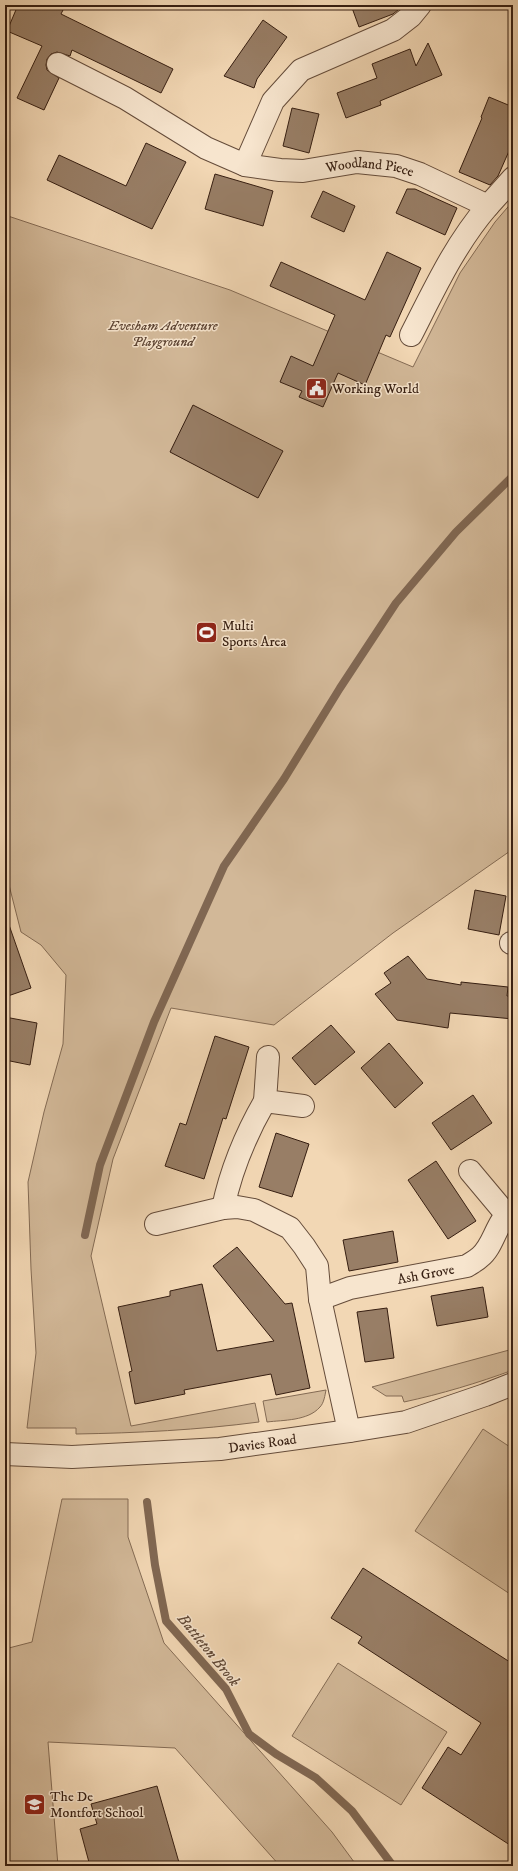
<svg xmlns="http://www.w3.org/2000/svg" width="518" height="1871" font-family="'IM FELL DW Pica',serif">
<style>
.green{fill:#d2b898;stroke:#846b54}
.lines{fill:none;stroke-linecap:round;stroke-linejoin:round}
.stream{stroke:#806752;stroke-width:8}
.building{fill:#987e66;stroke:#361e11}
.minor-casing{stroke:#654c3a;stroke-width:24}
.tertiary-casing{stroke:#654c3a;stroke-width:24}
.minor{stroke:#f7e5ce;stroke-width:22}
.tertiary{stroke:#f7e5ce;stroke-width:22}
.labels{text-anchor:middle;stroke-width:3;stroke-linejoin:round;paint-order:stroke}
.street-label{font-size:14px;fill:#361e11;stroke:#f7e5ce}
.park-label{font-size:14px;font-style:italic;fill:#5d4433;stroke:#f7e5ce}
.poi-label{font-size:14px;fill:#361e11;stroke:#f7e5ce;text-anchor:start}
.water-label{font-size:15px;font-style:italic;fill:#614937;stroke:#f7e5ce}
</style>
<rect width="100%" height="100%" fill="#f2d7b4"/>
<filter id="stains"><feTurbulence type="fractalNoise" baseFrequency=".005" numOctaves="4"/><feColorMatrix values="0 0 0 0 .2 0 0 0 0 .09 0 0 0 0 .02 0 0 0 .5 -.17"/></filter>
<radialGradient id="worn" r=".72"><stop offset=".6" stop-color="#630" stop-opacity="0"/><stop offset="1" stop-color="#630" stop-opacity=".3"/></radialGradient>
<g class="green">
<path d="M 513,201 L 513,849 L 393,933 L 274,1025 L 171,1008 L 113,1159 L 91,1256 L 131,1426 L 255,1403 L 259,1422 C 198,1430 137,1433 76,1434 L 76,1428 L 27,1428 L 36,1353 L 31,1269 L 28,1182 L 44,1112 L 63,1044 L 66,975 L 41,945 L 21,932 L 9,885 L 5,883 L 5,215 L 230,290 L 413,367 L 460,273 L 495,222 Z"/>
<path d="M 513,1349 L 513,1370 C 478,1383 441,1394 404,1402 L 402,1396 L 386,1396 L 372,1387 Z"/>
<path d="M 326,1390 C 325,1395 324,1403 320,1407 C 308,1421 283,1420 267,1422 L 263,1401 Z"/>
<path d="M 483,1429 L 513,1449 L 513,1596 L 415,1531 Z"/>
<path d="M 62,1499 L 128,1499 L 128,1537 L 164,1643 L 332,1832 L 357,1866 L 280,1866 L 175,1748 L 48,1742 L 58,1866 L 5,1866 L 5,1649 L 32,1642 Z"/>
<path d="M 338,1663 L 447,1732 L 401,1805 L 292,1736 Z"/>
</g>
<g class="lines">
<g class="stream">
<path d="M 85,1235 L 100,1165 L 154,1022 L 224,866 L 284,779 L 340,688 L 396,603 L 456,532 L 513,476"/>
<path d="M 147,1502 L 155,1565 L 166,1621 L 226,1689 L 249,1734 L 276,1754 L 316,1778 L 352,1811 L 393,1866"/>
</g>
</g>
<g class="building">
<path d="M 18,5 L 52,5 L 63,10 L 61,14 L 173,69 L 161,93 L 72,50 L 70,56 L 57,52 L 51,54 L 47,59 L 46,65 L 47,70 L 59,78 L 44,110 L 17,98 L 42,46 L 7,31 Z"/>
<path d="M 351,5 L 404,5 L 393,14 L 359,27 Z"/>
<path d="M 263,20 L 287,37 L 257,79 L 254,88 L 224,76 Z"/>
<path d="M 428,43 L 442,75 L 380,101 L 381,105 L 346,118 L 337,93 L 377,78 L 372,64 L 410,49 L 416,66 Z"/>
<path d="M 489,97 L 513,107 L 513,142 L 498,176 L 490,185 L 459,172 L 482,118 L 481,117 Z"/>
<path d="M 292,108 L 319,114 L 309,153 L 283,146 Z"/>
<path d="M 146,143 L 186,162 L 152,229 L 47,180 L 59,155 L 126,186 Z"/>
<path d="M 215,174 L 273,191 L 263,226 L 205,209 Z"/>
<path d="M 407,189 L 415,189 L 457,208 L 445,235 L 396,213 Z"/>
<path d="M 323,191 L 355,206 L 344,232 L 311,217 Z"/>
<path d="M 387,252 L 421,268 L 390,337 L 386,335 L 365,385 L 338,373 L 323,407 L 299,397 L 302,391 L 280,382 L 291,356 L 313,366 L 335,315 L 270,286 L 281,262 L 365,300 Z"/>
<path d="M 193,405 L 283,451 L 258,498 L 170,452 Z"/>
<path d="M 475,890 L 506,896 L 499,935 L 468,929 Z"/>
<path d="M 5,922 L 8,922 L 31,988 L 5,997 Z"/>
<path d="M 408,956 L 427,979 L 461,985 L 461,982 L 508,987 L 507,996 L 513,996 L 513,1019 L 450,1013 L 448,1028 L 397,1020 L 375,994 L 391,983 L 384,973 Z"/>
<path d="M 5,1017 L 37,1023 L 30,1065 L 5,1060 Z"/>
<path d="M 331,1025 L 355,1052 L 315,1085 L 292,1058 Z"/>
<path d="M 215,1036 L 249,1047 L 226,1119 L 223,1118 L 204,1179 L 165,1166 L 180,1123 L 186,1125 Z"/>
<path d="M 389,1043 L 423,1083 L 395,1108 L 361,1068 Z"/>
<path d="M 473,1095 L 492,1123 L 451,1150 L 432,1123 Z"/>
<path d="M 276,1133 L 309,1144 L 292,1197 L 259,1187 Z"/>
<path d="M 436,1161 L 476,1221 L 448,1239 L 408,1180 Z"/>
<path d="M 393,1231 L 398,1262 L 349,1271 L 343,1240 Z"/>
<path d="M 237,1247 L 285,1304 L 292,1303 L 310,1388 L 276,1395 L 271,1374 L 184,1390 L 185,1394 L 135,1404 L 129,1372 L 132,1371 L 118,1307 L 170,1296 L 170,1291 L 202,1284 L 217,1351 L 274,1341 L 213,1266 Z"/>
<path d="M 483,1287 L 488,1317 L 437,1326 L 431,1296 Z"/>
<path d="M 387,1308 L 394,1358 L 365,1362 L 357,1312 Z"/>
<path d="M 363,1568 L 513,1664 L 513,1847 L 422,1788 L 448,1747 L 461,1755 L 481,1723 L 358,1643 L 362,1637 L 331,1618 Z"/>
<path d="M 157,1786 L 180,1866 L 90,1866 L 80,1829 L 97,1824 L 91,1804 Z"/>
</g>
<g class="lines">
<defs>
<g id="minor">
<path id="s1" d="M 58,64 L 125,98 L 206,148 L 245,165 L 280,170 L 303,171 L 357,162 L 396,166 L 420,174 L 488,206 C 455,244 434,290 411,335"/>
<path d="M 245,165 L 273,101 L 301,70 L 393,30 L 411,16 L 420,5"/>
<path d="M 488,206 L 513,178"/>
<path d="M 511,943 L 513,943"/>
<path d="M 265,1101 L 268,1057"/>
<path d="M 470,1171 L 506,1214"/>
<path d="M 223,1208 C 231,1170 246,1134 265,1101 L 303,1106"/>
<path d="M 156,1224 L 223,1208 L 237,1207 L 254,1210 L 290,1228 L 304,1246 L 317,1266 L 320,1299 L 349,1431"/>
<path id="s2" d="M 320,1299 L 350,1288 L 467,1266 C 471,1263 476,1261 480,1257 C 495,1245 496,1219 513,1211"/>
</g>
<g id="tertiary">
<path id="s3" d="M 5,1454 L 72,1457 L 220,1449 L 349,1431 L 406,1422 L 485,1395 L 513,1384"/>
</g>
</defs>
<use href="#minor" class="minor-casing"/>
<use href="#tertiary" class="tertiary-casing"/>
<use href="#minor" class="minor"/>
<use href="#tertiary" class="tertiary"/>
</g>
<defs>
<symbol id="civic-square" viewBox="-11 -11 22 22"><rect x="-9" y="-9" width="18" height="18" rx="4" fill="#8f2418" stroke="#f7e5ce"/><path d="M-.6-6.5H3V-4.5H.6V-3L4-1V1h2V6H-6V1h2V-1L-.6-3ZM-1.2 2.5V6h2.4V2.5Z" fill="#fff"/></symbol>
<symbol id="stadium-square" viewBox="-11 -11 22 22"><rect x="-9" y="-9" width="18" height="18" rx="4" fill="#8f2418" stroke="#f7e5ce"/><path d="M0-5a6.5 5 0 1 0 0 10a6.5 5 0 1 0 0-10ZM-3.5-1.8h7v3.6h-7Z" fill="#fff"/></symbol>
<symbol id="school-square" viewBox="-11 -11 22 22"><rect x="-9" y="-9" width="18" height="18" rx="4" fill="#8f2418" stroke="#f7e5ce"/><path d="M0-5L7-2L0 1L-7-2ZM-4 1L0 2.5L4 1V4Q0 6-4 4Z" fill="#fff"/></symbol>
</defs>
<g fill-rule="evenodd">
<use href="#civic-square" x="304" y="376" width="25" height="25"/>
<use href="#stadium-square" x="194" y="620" width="25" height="25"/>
<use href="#school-square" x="22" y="1792" width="25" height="25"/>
</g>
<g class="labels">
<g class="street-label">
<text dy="5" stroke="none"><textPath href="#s1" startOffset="339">Woodland Piece</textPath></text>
<text dy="5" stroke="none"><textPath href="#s2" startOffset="109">Ash Grove</textPath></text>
<text dy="5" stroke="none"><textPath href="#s3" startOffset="258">Davies Road</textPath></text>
</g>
<g class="park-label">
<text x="163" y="330">Evesham Adventure<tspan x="163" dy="16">Playground</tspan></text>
</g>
<g class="poi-label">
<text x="332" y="393">Working World</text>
<text x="222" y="630">Multi<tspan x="222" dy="16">Sports Area</tspan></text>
<text x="50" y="1801">The De<tspan x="50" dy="16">Montfort School</tspan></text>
</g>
<g class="water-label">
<text transform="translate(209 1650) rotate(51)" y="5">Battleton Brook</text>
</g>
</g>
<rect width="518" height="1871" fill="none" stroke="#f2d7b4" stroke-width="20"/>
<rect x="6" y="6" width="506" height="1859" fill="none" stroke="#361e11" stroke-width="2"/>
<rect x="10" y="10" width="498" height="1851" fill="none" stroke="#361e11"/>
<rect width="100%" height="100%" filter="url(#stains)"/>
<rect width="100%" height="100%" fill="url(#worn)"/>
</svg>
